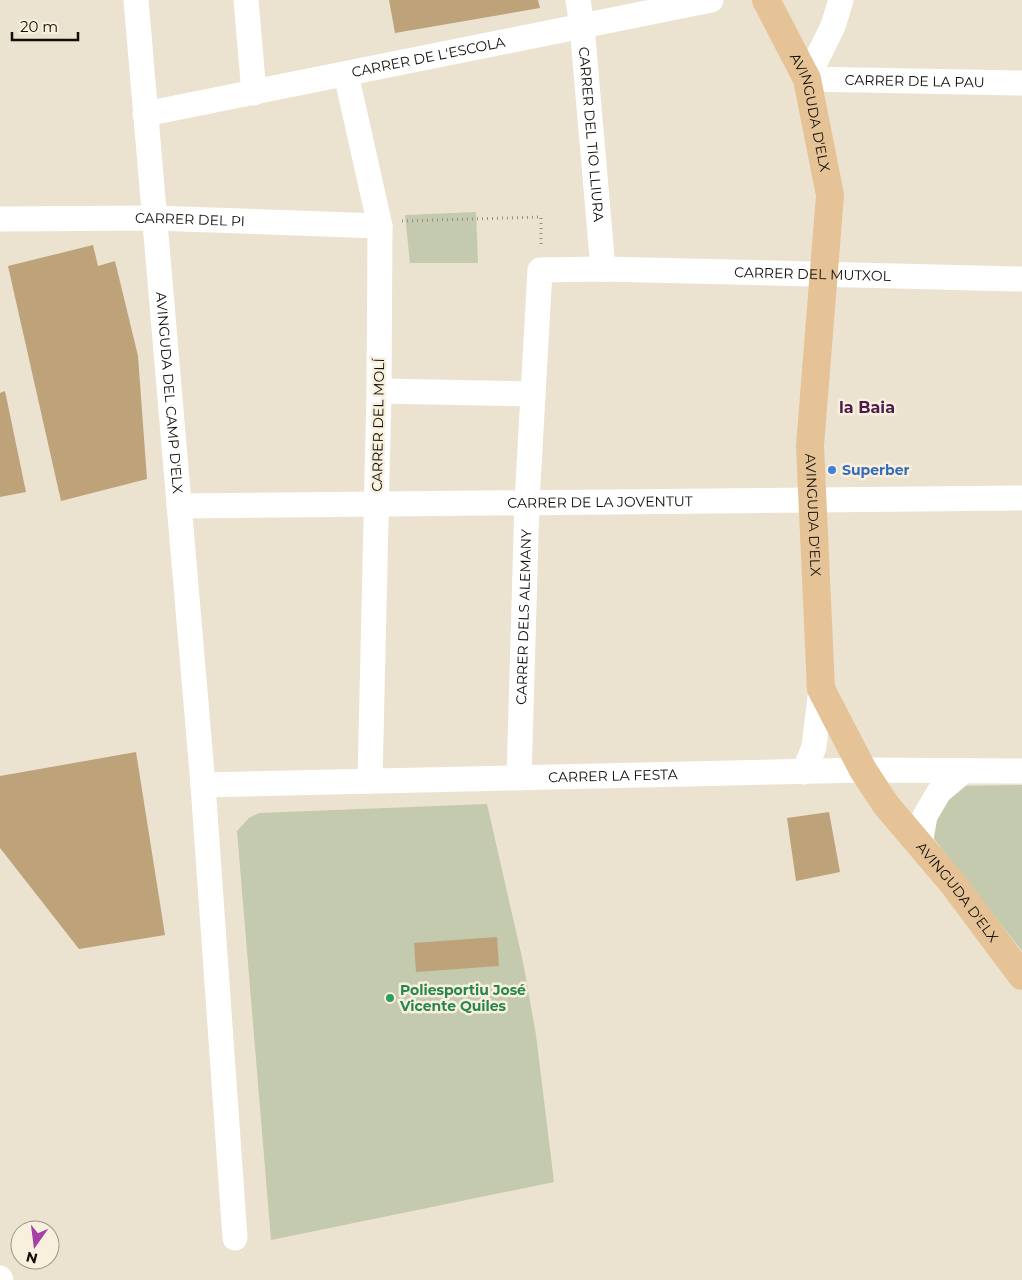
<svg xmlns="http://www.w3.org/2000/svg" width="1022" height="1280" font-family="Montserrat,sans-serif">
<style>
.green{fill:#c3caae}
.building{fill:#bea27a}
.lines{fill:none;stroke-linecap:round;stroke-linejoin:round}
.path{stroke:#958f81;stroke-width:3;stroke-dasharray:1 4;stroke-linecap:butt}
.minor{stroke:#fff;stroke-width:25}
.major{stroke:#e5c396;stroke-width:28}
.shop-dot{fill:#3f7fe0;stroke:#f8f0dc;stroke-width:2}
.leisure-dot{fill:#2e9e5b;stroke:#f8f0dc;stroke-width:2}
.labels{text-anchor:middle;stroke-width:5;stroke-linejoin:round;paint-order:stroke}
.street-label{font-size:14px;fill:#110e08;stroke:#f8f0dc}
.shop-label{font-size:14px;font-weight:bold;fill:#366cbe;stroke:#f8f0dc;text-anchor:start}
.leisure-label{font-size:14px;font-weight:bold;fill:#27864d;stroke:#f8f0dc;text-anchor:start}
.quarter-label{font-size:16px;font-weight:bold;fill:#4c1c4d;stroke:#f8f0dc}
</style>
<rect width="100%" height="100%" fill="#ebe3cf"/>
<g class="green">
<path d="M 476,212 L 478,263 L 410,263 L 405,215 Z"/>
<path d="M 1022,785 L 1022,951 L 928,831 L 954,786 Z"/>
<path d="M 487,804 L 523,962 L 536,1035 L 554,1182 L 271,1240 L 237,831 L 249,818 L 259,813 Z"/>
</g>
<g class="building">
<path d="M 389,0 L 538,0 L 540,8 L 395,33 Z"/>
<path d="M 93,245 L 98,266 L 115,261 L 138,356 L 147,479 L 61,501 L 8,266 Z"/>
<path d="M 5,391 L 26,492 L 0,497 L 0,393 Z"/>
<path d="M 136,752 L 165,935 L 79,949 L 0,848 L 0,776 Z"/>
<path d="M 829,812 L 840,872 L 796,881 L 787,818 Z"/>
<path d="M 497,937 L 499,966 L 416,972 L 414,943 Z"/>
</g>
<g class="lines">
<path class="path" d="M 402,221 L 541,217 L 541,246"/>
<g class="minor">
<path id="s1" d="M 136,0 L 203,785 L 235,1238"/>
<path d="M 246,0 L 254,93"/>
<path id="s2" d="M 578,0 L 582,26 L 603,269"/>
<path id="s3" d="M 841,0 L 833,26 L 807,79 L 1022,83"/>
<path d="M 346,74 L 380,226 L 379,391 L 370,781"/>
<path id="s4" d="M 145,114 L 711,0"/>
<path id="s5" d="M 0,219 L 154,218 L 380,226"/>
<path d="M 379,391 L 533,394"/>
<path id="s6" d="M 179,506 L 1022,498"/>
<path d="M 804,772 L 814,747 L 821,689"/>
<path id="s7" d="M 519,778 L 527,502 L 540,270 L 603,269 L 1022,279"/>
<path id="s8" d="M 203,785 L 863,770 L 1022,771"/>
<path d="M 920,845 L 925,816 L 939,792 L 964,771"/>
<path d="M 0,1278 L 1,1280"/>
</g>
<path class="major" id="s9" d="M 766,0 L 807,79 L 830,195 L 810,446 L 821,689 L 863,770 L 886,805 L 954,885 L 1022,976"/>
</g>
<circle class="shop-dot" cx="832" cy="470" r="5"/>
<circle class="leisure-dot" cx="390" cy="998" r="5"/>
<g class="labels">
<g class="street-label">
<text dy="5" stroke="none"><textPath href="#s4" startOffset="289">CARRER DE L'ESCOLA</textPath></text>
<text dy="5" stroke="none"><textPath href="#s3" startOffset="194">CARRER DE LA PAU</textPath></text>
<text dy="5" stroke="none"><textPath href="#s9" startOffset="122">AVINGUDA D'ELX</textPath></text>
<text dy="5" stroke="none"><textPath href="#s2" startOffset="135">CARRER DEL TIO LLIURA</textPath></text>
<text dy="5" stroke="none"><textPath href="#s5" startOffset="190">CARRER DEL PI</textPath></text>
<text dy="5" stroke="none"><textPath href="#s7" startOffset="781">CARRER DEL MUTXOL</textPath></text>
<text dy="5" stroke="none"><textPath href="#s1" startOffset="394">AVINGUDA DEL CAMP D'ELX</textPath></text>
<text transform="translate(378 425) rotate(-89)" y="5">CARRER DEL MOLÍ</text>
<text dy="5" stroke="none"><textPath href="#s6" startOffset="421">CARRER DE LA JOVENTUT</textPath></text>
<text dy="5" stroke="none"><textPath href="#s9" startOffset="528">AVINGUDA D'ELX</textPath></text>
<text dy="5" stroke="none"><textPath href="#s7" startOffset="161">CARRER DELS ALEMANY</textPath></text>
<text dy="5" stroke="none"><textPath href="#s8" startOffset="410">CARRER LA FESTA</textPath></text>
<text dy="5" stroke="none"><textPath href="#s9" startOffset="948">AVINGUDA D'ELX</textPath></text>
</g>
<g class="shop-label">
<text x="842" y="475">Superber</text>
</g>
<g class="leisure-label">
<text x="400" y="995">Poliesportiu José<tspan x="400" dy="16">Vicente Quiles</tspan></text>
</g>
<g class="quarter-label">
<text x="867" y="413">la Baia</text>
</g>
</g>
<g transform="translate(35 1245) rotate(194)"><circle r="24" fill="#f8f0dc" stroke="#9c9687"/>
<path d="M0-4L9 19L0 12L-9 19Z" fill="#a440a6"/>
<text y="-8" font-size="14" font-weight="bold" text-anchor="middle" fill="#110e08">N</text>
</g>
<path d="M12 32v8h66v-8" fill="none" stroke="#110e08" stroke-width="2.5"/>
<text x="20" y="32" font-size="15" fill="#110e08" stroke="#f8f0dc" stroke-width="4" paint-order="stroke">20 m</text>
</svg>
